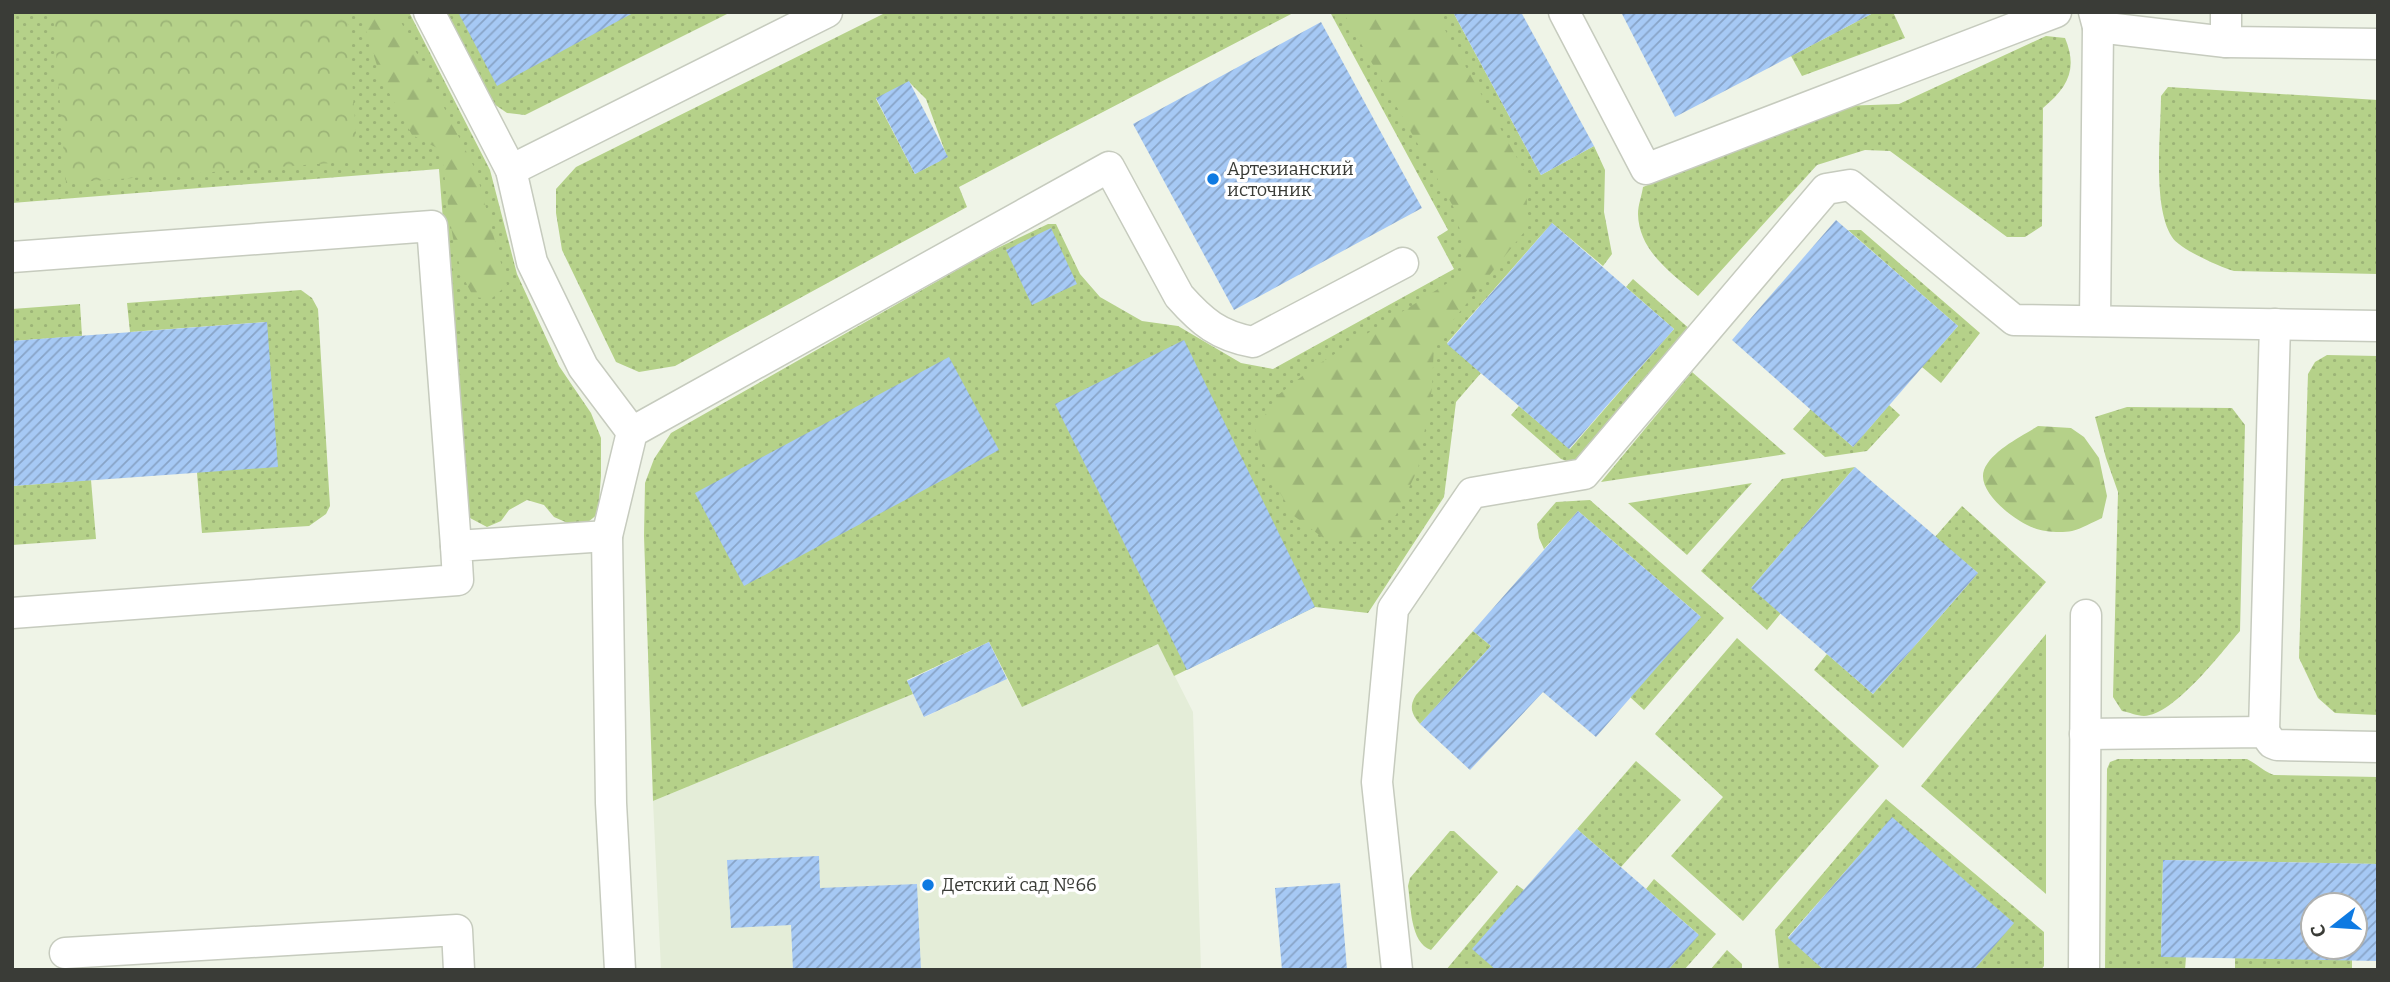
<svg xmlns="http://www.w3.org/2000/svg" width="2390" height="982" font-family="Bitter,serif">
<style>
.built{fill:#e4edd8}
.grass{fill:url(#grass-dots);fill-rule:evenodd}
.forest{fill:url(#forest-firs)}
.park{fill:url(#park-crowns)}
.building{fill:url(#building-hatch);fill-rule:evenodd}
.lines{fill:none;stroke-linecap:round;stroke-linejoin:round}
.lane-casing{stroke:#c6cbbe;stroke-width:33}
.lane{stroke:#fff;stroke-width:30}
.poi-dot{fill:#0e7ae2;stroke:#fff;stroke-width:2.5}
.labels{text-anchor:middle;stroke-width:7;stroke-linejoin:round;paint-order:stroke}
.poi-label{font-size:18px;fill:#3a3c37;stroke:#fff;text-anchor:start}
</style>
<defs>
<pattern id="grass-dots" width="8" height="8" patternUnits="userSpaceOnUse" patternTransform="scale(1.75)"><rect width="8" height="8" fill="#b5d189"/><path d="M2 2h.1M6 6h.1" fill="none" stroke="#9cb477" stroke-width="1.8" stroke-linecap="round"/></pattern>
<pattern id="forest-firs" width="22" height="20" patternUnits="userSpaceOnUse" patternTransform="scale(1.75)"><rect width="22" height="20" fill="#b5d189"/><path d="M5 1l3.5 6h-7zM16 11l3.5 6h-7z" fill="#9cb477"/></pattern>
<pattern id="park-crowns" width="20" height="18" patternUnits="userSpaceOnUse" patternTransform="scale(1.75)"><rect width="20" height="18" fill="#b5d189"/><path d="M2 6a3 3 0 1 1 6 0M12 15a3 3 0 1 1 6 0" fill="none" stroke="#9cb477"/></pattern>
<pattern id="building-hatch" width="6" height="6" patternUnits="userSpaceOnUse" patternTransform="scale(1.75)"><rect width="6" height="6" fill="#a6c9f5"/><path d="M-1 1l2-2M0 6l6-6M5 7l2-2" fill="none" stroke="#88a4c7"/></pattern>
</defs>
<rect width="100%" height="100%" fill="#eff4e7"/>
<path class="built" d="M 1158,643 L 1193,712 L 1201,970 L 661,970 L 653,801 L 913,694 L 925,717 L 1007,679 L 1022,707 Z"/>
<g class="grass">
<path d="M 12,12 L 409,12 L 490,170 L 517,274 L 559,366 L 591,413 L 601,438 L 601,476 L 598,514 L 588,522 L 570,524 L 554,517 L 544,505 L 527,500 L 509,510 L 501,521 L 487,527 L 470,518 L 465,504 L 439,169 L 12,203 Z"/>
<path d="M 446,12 L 731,12 L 525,115 L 507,113 L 494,104 Z"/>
<path d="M 887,12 L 1295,12 L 959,187 L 967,207 L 675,366 L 639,372 L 616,362 L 562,250 L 556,213 L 556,189 L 576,167 ZM 909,82 L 926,99 L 947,157 L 915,174 L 876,99 Z"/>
<path d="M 1330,12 L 1453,12 L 1541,175 L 1594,146 L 1605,170 L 1604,212 L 1612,254 L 1603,266 L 1552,223 L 1447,343 L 1481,373 L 1456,402 L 1444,497 L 1368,613 L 1315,607 L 1174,676 L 1158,644 L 1022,707 L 989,642 L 907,680 L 913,694 L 653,801 L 644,536 L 645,483 L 654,459 L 671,433 L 985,254 L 1048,224 L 1056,224 L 1080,274 L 1100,297 L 1142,321 L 1178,326 L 1241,363 L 1273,369 L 1454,269 L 1437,237 L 1448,230 Z"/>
<path d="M 1875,12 L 1893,12 L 1905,38 L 1802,76 L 1791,56 Z"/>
<path d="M 2046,36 L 2065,38 C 2078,69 2068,87 2043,108 L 2042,226 L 2025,237 L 2007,237 L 1890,151 L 1865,150 L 1817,165 L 1698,296 C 1672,273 1639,252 1638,214 C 1638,205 1642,195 1643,187 L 1842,106 L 1899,104 Z"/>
<path d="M 2168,87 L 2378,100 L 2378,274 L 2234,271 C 2220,267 2179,249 2172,237 C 2152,206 2161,133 2161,96 Z"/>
<path d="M 1848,230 L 1861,230 L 1980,333 L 1941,383 L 1922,367 L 1958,326 Z"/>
<path d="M 1633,279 L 1692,331 L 1580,462 L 1572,463 L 1561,459 L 1511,415 L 1519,406 L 1570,449 L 1674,329 L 1626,287 Z"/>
<path d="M 301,290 L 312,298 L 318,309 L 330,506 L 326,514 L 309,526 L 202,533 L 197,473 L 266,322 L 130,332 L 127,303 Z"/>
<path d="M 80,304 L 82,336 L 12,341 L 12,309 Z"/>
<path d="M 2327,355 L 2378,356 L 2378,715 L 2335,713 L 2318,698 L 2299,658 L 2308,374 L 2315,362 Z"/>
<path d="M 1692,372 L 1786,454 L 1601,482 Z"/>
<path d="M 1889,405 L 1900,415 L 1867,451 L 1825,457 L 1793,429 L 1811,409 L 1853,447 Z"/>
<path d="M 2127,407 L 2232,408 L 2245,425 L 2240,631 C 2221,653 2174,715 2144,716 C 2137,716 2129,712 2122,711 L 2113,697 L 2118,492 L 2106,458 L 2095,417 Z"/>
<path d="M 1855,467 L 1752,587 L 1781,613 L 1767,630 L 1701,571 L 1782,479 Z"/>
<path d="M 91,480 L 96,539 L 12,545 L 12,486 Z"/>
<path d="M 1752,483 L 1687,555 L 1628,503 L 1629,503 Z"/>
<path d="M 1590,500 L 1724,618 L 1644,710 L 1630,697 L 1700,616 L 1578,511 L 1544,549 L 1539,538 L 1537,524 L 1556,502 Z"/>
<path d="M 1962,506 L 2046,582 L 1903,748 L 1814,670 L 1827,654 L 1873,694 L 1978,573 L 1935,537 Z"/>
<path d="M 1473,631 L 1491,646 L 1420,724 C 1411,714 1409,706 1416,695 Z"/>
<path d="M 2046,634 L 2046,894 L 1921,786 Z"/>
<path d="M 1737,638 L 1879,766 L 1743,921 L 1671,856 L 1723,797 L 1655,734 Z"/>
<path d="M 2118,759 L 2247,759 C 2257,764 2263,771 2274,775 L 2378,777 L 2378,864 L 2163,860 L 2161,956 L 2186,957 L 2185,970 L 2105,970 L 2107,769 L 2110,762 Z"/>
<path d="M 1636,761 L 1681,800 L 1621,867 L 1577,829 Z"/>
<path d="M 1886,799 L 2044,932 L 2044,966 L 2041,970 L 1974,970 L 1892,818 L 1788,937 L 1824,970 L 1779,970 L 1775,930 Z"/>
<path d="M 1450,831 L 1454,831 L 1498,872 L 1431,950 C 1410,943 1411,905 1408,886 L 1410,878 Z"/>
<path d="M 1654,879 L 1716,934 L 1684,970 L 1668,970 L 1698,934 L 1646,889 Z"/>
<path d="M 1517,885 L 1524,890 L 1496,970 L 1446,970 Z"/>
<path d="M 1727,950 L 1742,964 L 1742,970 L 1710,970 Z"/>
<path d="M 2235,958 L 2352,960 L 2352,970 L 2235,970 Z"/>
</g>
<g class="forest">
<path d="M 360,12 L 396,12 L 476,171 L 507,285 L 491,299 L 474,297 C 450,262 448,193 441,150 L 412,135 L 381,78 Z"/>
<path d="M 1343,12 L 1435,12 L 1526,174 L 1527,208 L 1525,231 L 1434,344 L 1432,388 L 1418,469 L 1396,515 L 1355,542 L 1326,540 L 1294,516 L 1266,470 L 1255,430 L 1278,395 L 1314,367 L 1462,274 L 1466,253 L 1454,208 Z"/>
<path d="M 2038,426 L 2071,428 L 2084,437 L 2099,458 L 2107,496 L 2102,518 C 2093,522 2081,529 2072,531 C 2061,533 2044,532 2034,528 C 2016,522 1976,492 1984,470 C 1991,451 2022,436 2038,426 Z"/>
</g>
<path class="park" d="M 53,12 L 347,12 L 358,161 L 66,183 Z"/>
<g class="building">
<path d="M 458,12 L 635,12 L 497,86 Z"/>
<path d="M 1453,12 L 1521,12 L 1594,146 L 1541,175 Z"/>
<path d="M 1621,12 L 1875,12 L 1675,117 Z"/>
<path d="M 1321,22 L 1422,208 L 1234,310 L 1133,124 Z"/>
<path d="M 909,81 L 948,157 L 915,174 L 876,98 Z"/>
<path d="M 1836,220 L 1958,326 L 1853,447 L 1732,340 Z"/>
<path d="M 1552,223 L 1674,329 L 1569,449 L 1447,344 Z"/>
<path d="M 1051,228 L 1077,284 L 1032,305 L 1006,250 Z"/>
<path d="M 267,322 L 278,467 L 12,486 L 12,341 Z"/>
<path d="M 1184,340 L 1315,607 L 1187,670 L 1055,404 Z"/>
<path d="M 949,357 L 999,450 L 744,586 L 695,493 Z"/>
<path d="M 1855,467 L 1978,573 L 1873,694 L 1751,588 Z"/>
<path d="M 1578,511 L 1701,617 L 1596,737 L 1543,692 L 1470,770 L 1420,724 L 1491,646 L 1473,631 Z"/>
<path d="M 989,642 L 1007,679 L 924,717 L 907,681 Z"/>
<path d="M 1892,817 L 2014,923 L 1974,970 L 1824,970 L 1788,938 Z"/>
<path d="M 1577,829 L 1699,935 L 1668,970 L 1496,970 L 1472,949 Z"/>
<path d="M 819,856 L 820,888 L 917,884 L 921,970 L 793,970 L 791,925 L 731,928 L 727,860 Z"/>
<path d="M 2163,860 L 2378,864 L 2378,961 L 2161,957 ZM 2313,905 L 2355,905 L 2355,947 L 2313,947 Z"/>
<path d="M 1340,883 L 1347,970 L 1282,970 L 1275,888 Z"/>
</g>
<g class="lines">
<defs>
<g id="lane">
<path d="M 429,12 L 511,170 L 532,262 L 583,367 L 632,432"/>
<path d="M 1564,12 L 1646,169 L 2056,12"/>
<path d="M 2094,12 L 2098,27 L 2226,42 L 2378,44"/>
<path d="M 2226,12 L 2226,42"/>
<path d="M 511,170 L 827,12"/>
<path d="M 12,257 L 432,226 L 456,546"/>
<path d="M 2095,321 L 2098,27"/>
<path d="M 12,613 L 458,580 L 456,546 L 607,536"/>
<path d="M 2264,732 L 2275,324"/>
<path d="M 2085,734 L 2264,732 L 2272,743 L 2277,745 L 2378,747"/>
<path d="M 65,953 L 457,930 L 459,970"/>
<path d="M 620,970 L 611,803 L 607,536 L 632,432 L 1109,167 L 1179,296 C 1202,322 1219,336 1253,342 L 1403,263"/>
<path d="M 1397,970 L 1377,782 L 1393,609 L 1472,493 L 1584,474 L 1826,189 L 1850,185 L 2014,320 L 2378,326"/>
<path d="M 2084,970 L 2086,615"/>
</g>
</defs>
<use href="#lane" class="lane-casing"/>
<use href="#lane" class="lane"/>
</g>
<g class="poi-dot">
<circle cx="1213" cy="179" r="7"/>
<circle cx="928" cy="885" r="7"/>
</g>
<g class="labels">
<g class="poi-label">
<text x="1227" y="175">Артезианский<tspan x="1227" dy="21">источник</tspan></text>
<text x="942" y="891">Детский сад №66</text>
</g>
</g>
<rect width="2390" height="982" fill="none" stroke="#3a3c37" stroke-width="28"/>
<g transform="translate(2334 926) rotate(253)"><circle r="33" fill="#ffffff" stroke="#b0b1af" stroke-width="2"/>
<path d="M0-5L12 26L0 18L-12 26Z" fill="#0e7ae2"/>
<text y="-10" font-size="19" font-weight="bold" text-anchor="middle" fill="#3a3c37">С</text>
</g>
</svg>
